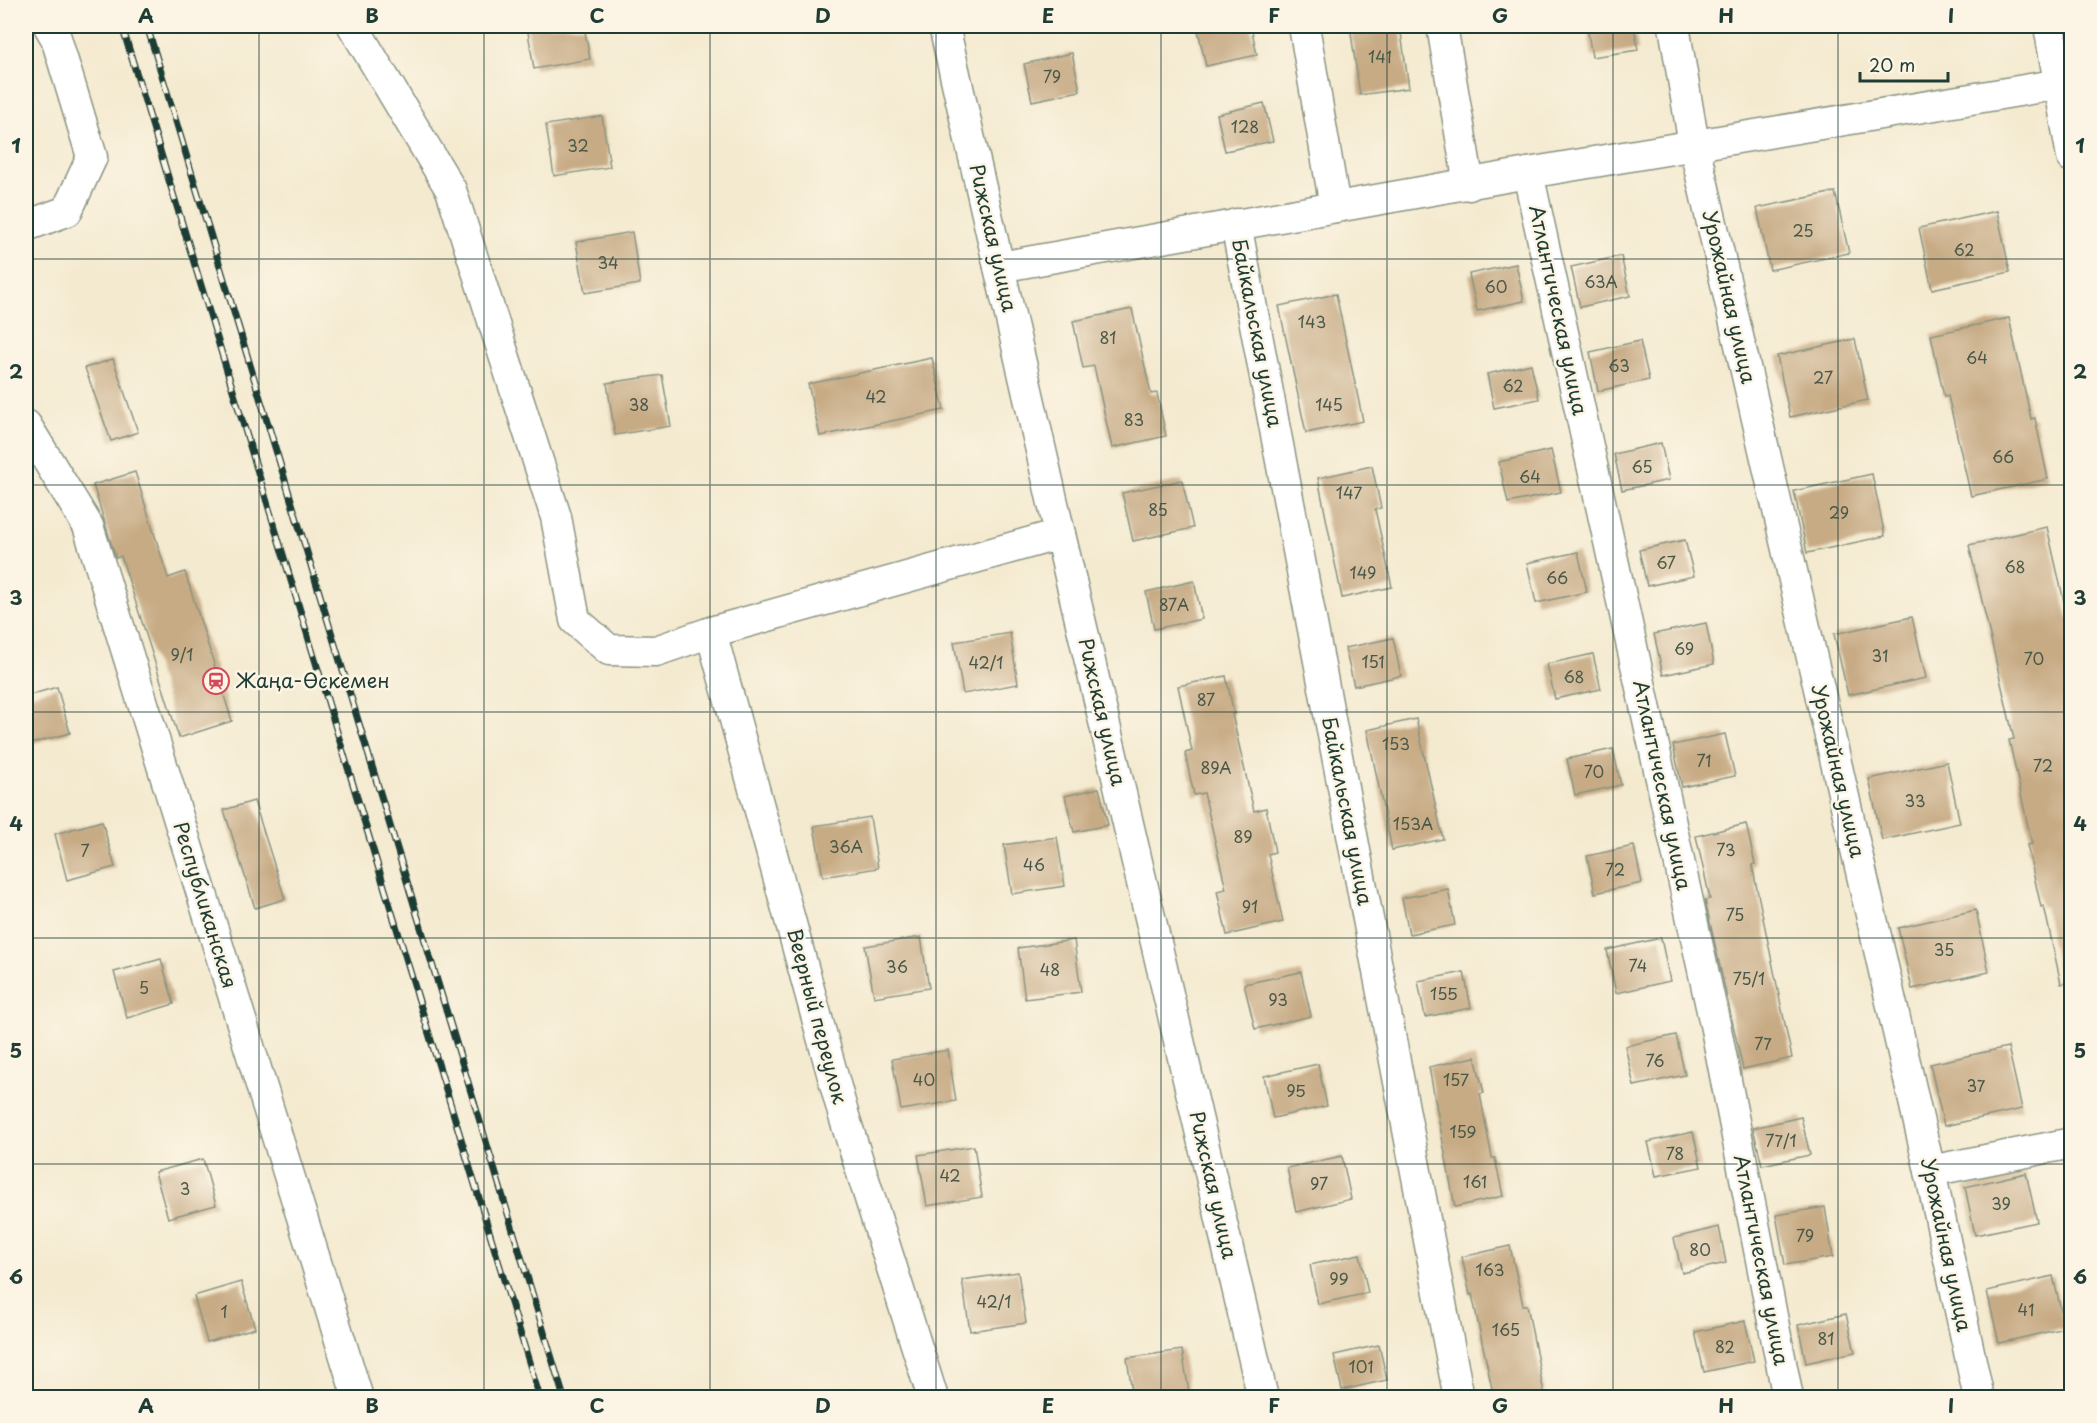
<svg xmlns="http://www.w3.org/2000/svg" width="2097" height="1423" font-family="'Playpen Sans',sans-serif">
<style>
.building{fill:#c7ab85}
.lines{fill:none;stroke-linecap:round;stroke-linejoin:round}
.street-casing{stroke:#8a9482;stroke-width:33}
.street{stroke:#fff;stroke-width:30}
.rail-casing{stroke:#1f3d34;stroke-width:7}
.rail{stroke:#fcf5e5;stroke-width:4.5;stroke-dasharray:14;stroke-linecap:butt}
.grid{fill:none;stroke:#1f3d34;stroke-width:1.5;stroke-opacity:0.55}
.labels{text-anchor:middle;stroke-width:5;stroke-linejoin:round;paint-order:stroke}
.number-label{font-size:16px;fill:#495848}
.street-label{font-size:20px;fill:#1f3d34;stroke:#fcf5e5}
.poi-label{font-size:20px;fill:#1f3d34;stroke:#fcf5e5;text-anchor:start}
.neatline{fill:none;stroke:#1f3d34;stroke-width:2}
.grid-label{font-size:20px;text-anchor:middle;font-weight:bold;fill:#1f3d34}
</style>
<rect width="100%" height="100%" fill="#fcf5e5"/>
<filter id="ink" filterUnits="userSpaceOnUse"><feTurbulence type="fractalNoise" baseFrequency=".0167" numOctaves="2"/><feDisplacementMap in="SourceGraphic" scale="12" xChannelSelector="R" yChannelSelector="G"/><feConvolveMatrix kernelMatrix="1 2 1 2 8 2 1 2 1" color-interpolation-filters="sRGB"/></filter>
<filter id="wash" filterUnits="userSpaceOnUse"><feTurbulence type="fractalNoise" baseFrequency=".008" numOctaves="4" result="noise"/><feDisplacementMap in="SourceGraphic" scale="24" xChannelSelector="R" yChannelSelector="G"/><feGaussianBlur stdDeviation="1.35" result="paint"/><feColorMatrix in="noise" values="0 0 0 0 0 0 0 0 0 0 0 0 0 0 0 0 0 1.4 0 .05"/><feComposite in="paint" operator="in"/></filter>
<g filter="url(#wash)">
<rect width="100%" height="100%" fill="#f4ead0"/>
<g id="blocks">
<g class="building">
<path d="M 527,26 L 584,26 L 590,59 L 534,69 Z"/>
<path d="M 1197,26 L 1251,26 L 1257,55 L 1206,66 Z"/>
<path d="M 1350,26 L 1400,26 L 1409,88 L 1360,95 Z"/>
<path d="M 1587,26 L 1634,26 L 1638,50 L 1592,57 Z"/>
<path d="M 1072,53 L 1080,91 L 1032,101 L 1024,64 Z"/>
<path d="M 1264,103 L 1273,141 L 1225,151 L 1217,114 Z"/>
<path d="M 602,116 L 610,167 L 554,176 L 546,125 Z"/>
<path d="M 1835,192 L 1849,253 L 1770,270 L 1757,208 Z"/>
<path d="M 1997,211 L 2010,272 L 1932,289 L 1919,228 Z"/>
<path d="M 632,232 L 640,284 L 585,293 L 576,242 Z"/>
<path d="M 1621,256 L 1630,296 L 1580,307 L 1571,267 Z"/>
<path d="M 1516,264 L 1524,301 L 1477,311 L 1469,274 Z"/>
<path d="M 1336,294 L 1363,421 L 1306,433 L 1279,306 Z"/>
<path d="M 1132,309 L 1151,394 L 1157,393 L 1166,436 L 1112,448 L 1094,366 L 1083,368 L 1073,321 Z"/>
<path d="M 2009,318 L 2031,419 L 2035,418 L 2048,479 L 1971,496 L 1948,396 L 1944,397 L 1931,335 Z"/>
<path d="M 1855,339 L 1868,400 L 1790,417 L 1777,356 Z"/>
<path d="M 1640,341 L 1649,380 L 1598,391 L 1590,352 Z"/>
<path d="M 932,358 L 944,410 L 820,436 L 808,384 Z"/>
<path d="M 113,359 L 138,432 L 111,441 L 85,368 Z"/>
<path d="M 1531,364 L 1539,399 L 1494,408 L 1487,374 Z"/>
<path d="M 662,375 L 671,426 L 615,435 L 607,383 Z"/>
<path d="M 1661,443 L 1669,480 L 1622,490 L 1614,454 Z"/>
<path d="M 1551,450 L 1561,492 L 1508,503 L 1499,462 Z"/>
<path d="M 1372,466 L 1381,508 L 1375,509 L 1392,587 L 1342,598 L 1318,478 Z"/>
<path d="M 135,472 L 168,578 L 185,572 L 232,721 L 179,738 L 121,556 L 116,558 L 93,485 Z"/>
<path d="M 1872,474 L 1885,536 L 1807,553 L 1794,491 Z"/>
<path d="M 1182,480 L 1193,528 L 1133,541 L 1122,493 Z"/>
<path d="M 2047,527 L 2068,619 L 2072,618 L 2072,982 L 2061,984 L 2044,906 L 2041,907 L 2027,845 L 2032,844 L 2009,740 L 2014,739 L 1969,545 Z"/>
<path d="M 1685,540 L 1694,576 L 1647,586 L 1639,550 Z"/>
<path d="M 1578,552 L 1587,592 L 1536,603 L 1527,563 Z"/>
<path d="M 1194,581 L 1202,619 L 1154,629 L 1146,592 Z"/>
<path d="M 1912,617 L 1926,678 L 1848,695 L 1834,634 Z"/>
<path d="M 1706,623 L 1714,664 L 1663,675 L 1654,634 Z"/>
<path d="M 1010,633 L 1018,684 L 963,694 L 954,642 Z"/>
<path d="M 1393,638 L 1401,676 L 1354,686 L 1345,648 Z"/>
<path d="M 1593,654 L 1601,689 L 1555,699 L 1547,664 Z"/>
<path d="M 1226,676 L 1234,714 L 1232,714 L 1254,811 L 1266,808 L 1275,852 L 1268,854 L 1283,922 L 1227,935 L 1217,891 L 1226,889 L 1204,793 L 1194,795 L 1185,753 L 1192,751 L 1178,686 Z"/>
<path d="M 57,687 L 70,733 L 26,745 L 26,696 Z"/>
<path d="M 1416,719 L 1443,839 L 1392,850 L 1367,730 Z"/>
<path d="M 1725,734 L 1735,776 L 1682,787 L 1673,745 Z"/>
<path d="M 1613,749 L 1621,785 L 1575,795 L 1567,759 Z"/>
<path d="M 1947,762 L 1960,823 L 1882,840 L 1869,779 Z"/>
<path d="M 1099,788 L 1108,825 L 1074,832 L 1065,796 Z"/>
<path d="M 254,801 L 285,899 L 255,908 L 224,810 Z"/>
<path d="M 870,817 L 878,868 L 823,877 L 814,826 Z"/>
<path d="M 102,821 L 115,867 L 67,880 L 55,834 Z"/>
<path d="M 1746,824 L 1755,864 L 1752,865 L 1792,1058 L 1743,1069 L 1705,900 L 1710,899 L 1696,836 Z"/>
<path d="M 1057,837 L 1065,886 L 1012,894 L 1004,845 Z"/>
<path d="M 1634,846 L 1642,883 L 1595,893 L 1587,856 Z"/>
<path d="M 1448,889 L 1455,925 L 1409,934 L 1402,898 Z"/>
<path d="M 1976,910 L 1989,972 L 1912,989 L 1898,928 Z"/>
<path d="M 921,937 L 929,988 L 874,997 L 865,946 Z"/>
<path d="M 1661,938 L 1670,981 L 1616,993 L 1607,950 Z"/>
<path d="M 1074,940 L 1081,992 L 1025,999 L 1018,948 Z"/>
<path d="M 161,959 L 174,1004 L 127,1018 L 114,972 Z"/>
<path d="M 1301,972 L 1311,1016 L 1255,1029 L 1244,984 Z"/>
<path d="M 1464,972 L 1471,1008 L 1425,1017 L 1418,981 Z"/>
<path d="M 1676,1035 L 1685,1075 L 1634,1086 L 1625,1046 Z"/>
<path d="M 2008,1047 L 2022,1109 L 1944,1126 L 1930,1064 Z"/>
<path d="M 948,1050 L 956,1101 L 901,1110 L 892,1059 Z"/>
<path d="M 1475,1057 L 1484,1093 L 1480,1094 L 1492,1158 L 1495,1158 L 1503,1196 L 1455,1207 L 1429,1067 Z"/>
<path d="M 1318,1064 L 1327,1106 L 1273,1118 L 1264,1076 Z"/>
<path d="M 1801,1117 L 1810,1155 L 1762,1165 L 1753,1128 Z"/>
<path d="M 1693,1132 L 1701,1167 L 1656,1176 L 1648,1142 Z"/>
<path d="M 974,1146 L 982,1197 L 927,1206 L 918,1155 Z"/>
<path d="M 1342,1156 L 1351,1199 L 1296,1212 L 1287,1168 Z"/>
<path d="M 203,1159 L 216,1205 L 168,1218 L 155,1172 Z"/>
<path d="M 2026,1173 L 2037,1222 L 1975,1235 L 1965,1187 Z"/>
<path d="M 1825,1207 L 1833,1257 L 1785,1265 L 1776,1215 Z"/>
<path d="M 1719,1227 L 1726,1263 L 1682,1273 L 1674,1238 Z"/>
<path d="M 1510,1246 L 1523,1305 L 1527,1305 L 1545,1398 L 1494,1398 L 1472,1294 L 1470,1295 L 1462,1257 Z"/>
<path d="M 1360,1254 L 1368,1293 L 1318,1304 L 1310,1265 Z"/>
<path d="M 1018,1272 L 1026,1323 L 970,1331 L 962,1280 Z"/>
<path d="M 2053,1276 L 2065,1328 L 1999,1343 L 1987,1291 Z"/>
<path d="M 241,1282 L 255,1328 L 207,1342 L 194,1296 Z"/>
<path d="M 1846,1314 L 1855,1352 L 1806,1363 L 1798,1325 Z"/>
<path d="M 1745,1321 L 1754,1361 L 1704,1372 L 1695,1332 Z"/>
<path d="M 1379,1345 L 1387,1380 L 1342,1390 L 1334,1355 Z"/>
<path d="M 1182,1350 L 1190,1398 L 1133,1398 L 1127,1358 Z"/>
</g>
</g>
</g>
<g filter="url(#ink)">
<use href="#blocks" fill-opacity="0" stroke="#8a9482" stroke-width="1.5"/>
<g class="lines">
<defs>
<g id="street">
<path d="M 353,26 L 451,190 L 556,517 L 575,620 L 609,650 L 656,651 L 711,632 L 1060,534"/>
<path d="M 944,26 L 1060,534 L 1263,1398"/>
<path d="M 1304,26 L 1335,207"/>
<path d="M 1442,26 L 1469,185"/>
<path d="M 1674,26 L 1694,145 L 1930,1171 L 1979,1398"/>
<path d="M 2049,26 L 2072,157"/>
<path d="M 1528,173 L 1716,1029 L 1788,1398"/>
<path d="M 1236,224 L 1459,1398"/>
<path d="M 26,226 L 67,211 L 92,157 L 56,38 L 49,26"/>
<path d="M 999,267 L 1528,173 L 2072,82"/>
<path d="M 26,425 L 88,526 L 358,1398"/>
<path d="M 711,632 L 843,1113 L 933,1398"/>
<path d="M 1930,1171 L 2072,1143"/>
</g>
</defs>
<use href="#street" class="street-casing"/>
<use href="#street" class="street"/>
<defs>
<g id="rail">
<path d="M 122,26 L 540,1398"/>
<path d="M 147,26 L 564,1398"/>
</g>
</defs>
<use href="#rail" class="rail-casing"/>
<use href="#rail" class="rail"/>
</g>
</g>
<path class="grid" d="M 259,26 L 259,1398M 484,26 L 484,1398M 710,26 L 710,1398M 936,26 L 936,1398M 1161,26 L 1161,1398M 1387,26 L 1387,1398M 1613,26 L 1613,1398M 1838,26 L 1838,1398M 26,259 L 2072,259M 26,485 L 2072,485M 26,712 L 2072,712M 26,938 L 2072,938M 26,1164 L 2072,1164"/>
<defs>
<symbol id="station-ring" viewBox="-11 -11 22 22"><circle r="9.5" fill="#fcf5e5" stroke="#d1495b" stroke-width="1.5"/><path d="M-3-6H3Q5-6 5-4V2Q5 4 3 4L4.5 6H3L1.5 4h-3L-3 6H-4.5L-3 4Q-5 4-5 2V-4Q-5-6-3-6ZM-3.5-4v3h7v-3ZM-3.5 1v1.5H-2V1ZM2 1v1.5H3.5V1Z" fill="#d1495b"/></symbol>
</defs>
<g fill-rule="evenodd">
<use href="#station-ring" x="201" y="666" width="30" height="30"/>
</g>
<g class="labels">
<g class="number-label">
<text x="1380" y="63">141</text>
<text x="1052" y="83">79</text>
<text x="1245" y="133">128</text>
<text x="578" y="152">32</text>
<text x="1803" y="237">25</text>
<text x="1964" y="256">62</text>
<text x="608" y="269">34</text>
<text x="1601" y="288">63А</text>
<text x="1496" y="293">60</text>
<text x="1312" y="328">143</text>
<text x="1108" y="344">81</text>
<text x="1977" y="364">64</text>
<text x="1619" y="372">63</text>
<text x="1823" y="384">27</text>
<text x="1513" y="392">62</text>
<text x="876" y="403">42</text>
<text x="639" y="411">38</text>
<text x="1329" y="411">145</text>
<text x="1134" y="426">83</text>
<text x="2003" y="463">66</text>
<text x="1642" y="473">65</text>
<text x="1530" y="483">64</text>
<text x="1349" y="499">147</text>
<text x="1158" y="516">85</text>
<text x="1839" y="519">29</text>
<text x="1666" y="569">67</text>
<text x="2015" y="573">68</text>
<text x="1363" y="579">149</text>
<text x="1557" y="584">66</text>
<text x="1174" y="611">87А</text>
<text x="1684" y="655">69</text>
<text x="182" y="661">9/1</text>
<text x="1880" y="662">31</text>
<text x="2034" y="665">70</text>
<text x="1373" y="668">151</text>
<text x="986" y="669">42/1</text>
<text x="1574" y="683">68</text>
<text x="1206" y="706">87</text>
<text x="1396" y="750">153</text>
<text x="1704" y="767">71</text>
<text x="2043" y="772">72</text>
<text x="1216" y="774">89А</text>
<text x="1594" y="778">70</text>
<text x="1915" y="807">33</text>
<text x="1413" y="830">153А</text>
<text x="1243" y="843">89</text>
<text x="846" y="853">36А</text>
<text x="1726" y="856">73</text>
<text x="85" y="857">7</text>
<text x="1034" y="871">46</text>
<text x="1615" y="876">72</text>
<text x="1250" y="913">91</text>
<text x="1735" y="921">75</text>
<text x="1944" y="956">35</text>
<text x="1638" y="972">74</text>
<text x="897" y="973">36</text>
<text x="1050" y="976">48</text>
<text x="1749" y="985">75/1</text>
<text x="144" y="994">5</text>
<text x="1444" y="1000">155</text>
<text x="1278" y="1006">93</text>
<text x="1763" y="1050">77</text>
<text x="1655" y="1067">76</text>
<text x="924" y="1086">40</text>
<text x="1456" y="1086">157</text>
<text x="1976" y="1092">37</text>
<text x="1296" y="1097">95</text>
<text x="1463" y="1138">159</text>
<text x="1781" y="1147">77/1</text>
<text x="1675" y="1160">78</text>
<text x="950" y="1182">42</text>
<text x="1475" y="1188">161</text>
<text x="1319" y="1190">97</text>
<text x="185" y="1195">3</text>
<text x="2001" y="1210">39</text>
<text x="1805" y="1242">79</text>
<text x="1700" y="1256">80</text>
<text x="1490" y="1276">163</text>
<text x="1339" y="1285">99</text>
<text x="994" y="1308">42/1</text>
<text x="2026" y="1316">41</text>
<text x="224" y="1318">1</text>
<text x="1506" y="1336">165</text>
<text x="1826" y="1345">81</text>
<text x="1725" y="1353">82</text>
<text x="1361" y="1373">101</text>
</g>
<g class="street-label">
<text transform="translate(993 238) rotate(77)" y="7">Рижская улица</text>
<text transform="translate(1729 297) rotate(77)" y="7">Урожайная улица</text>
<text transform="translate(1558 310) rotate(78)" y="7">Атлантическая улица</text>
<text transform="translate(1257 333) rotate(79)" y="7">Байкальская улица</text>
<text transform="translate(1102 712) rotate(77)" y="7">Рижская улица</text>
<text transform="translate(1838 771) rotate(77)" y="7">Урожайная улица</text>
<text transform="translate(1662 785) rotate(78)" y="7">Атлантическая улица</text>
<text transform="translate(1347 811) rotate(79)" y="7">Байкальская улица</text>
<text transform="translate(205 905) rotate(73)" y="7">Республиканская</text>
<text transform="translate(817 1016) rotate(75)" y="7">Веерный переулок</text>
<text transform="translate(1213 1185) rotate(77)" y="7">Рижская улица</text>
<text transform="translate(1946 1245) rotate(78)" y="7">Урожайная улица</text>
<text transform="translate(1761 1260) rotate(79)" y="7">Атлантическая улица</text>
</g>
<g class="poi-label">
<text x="236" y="688">Жаңа-Өскемен</text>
</g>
</g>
<rect width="2097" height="1423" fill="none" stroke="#fcf5e5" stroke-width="66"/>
<path d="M1860 72v9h88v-9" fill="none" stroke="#1f3d34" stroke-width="3"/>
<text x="1869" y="72" font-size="18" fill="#1f3d34" stroke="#fcf5e5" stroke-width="4.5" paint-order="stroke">20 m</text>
<rect x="33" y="33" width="2031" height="1357" class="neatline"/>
<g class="grid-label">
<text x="146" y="23">A</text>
<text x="372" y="23">B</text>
<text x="597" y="23">C</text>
<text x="823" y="23">D</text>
<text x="1048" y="23">E</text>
<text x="1274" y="23">F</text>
<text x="1500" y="23">G</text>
<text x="1726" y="23">H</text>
<text x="1951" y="23">I</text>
<text x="16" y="153">1</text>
<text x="2080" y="153">1</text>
<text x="16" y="379">2</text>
<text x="2080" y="379">2</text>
<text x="16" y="605">3</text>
<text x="2080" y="605">3</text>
<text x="16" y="831">4</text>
<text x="2080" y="831">4</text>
<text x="16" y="1058">5</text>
<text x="2080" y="1058">5</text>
<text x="16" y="1284">6</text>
<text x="2080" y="1284">6</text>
<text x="146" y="1413">A</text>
<text x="372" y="1413">B</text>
<text x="597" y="1413">C</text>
<text x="823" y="1413">D</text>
<text x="1048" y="1413">E</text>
<text x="1274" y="1413">F</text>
<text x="1500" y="1413">G</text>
<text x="1726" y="1413">H</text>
<text x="1951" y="1413">I</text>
</g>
</svg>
